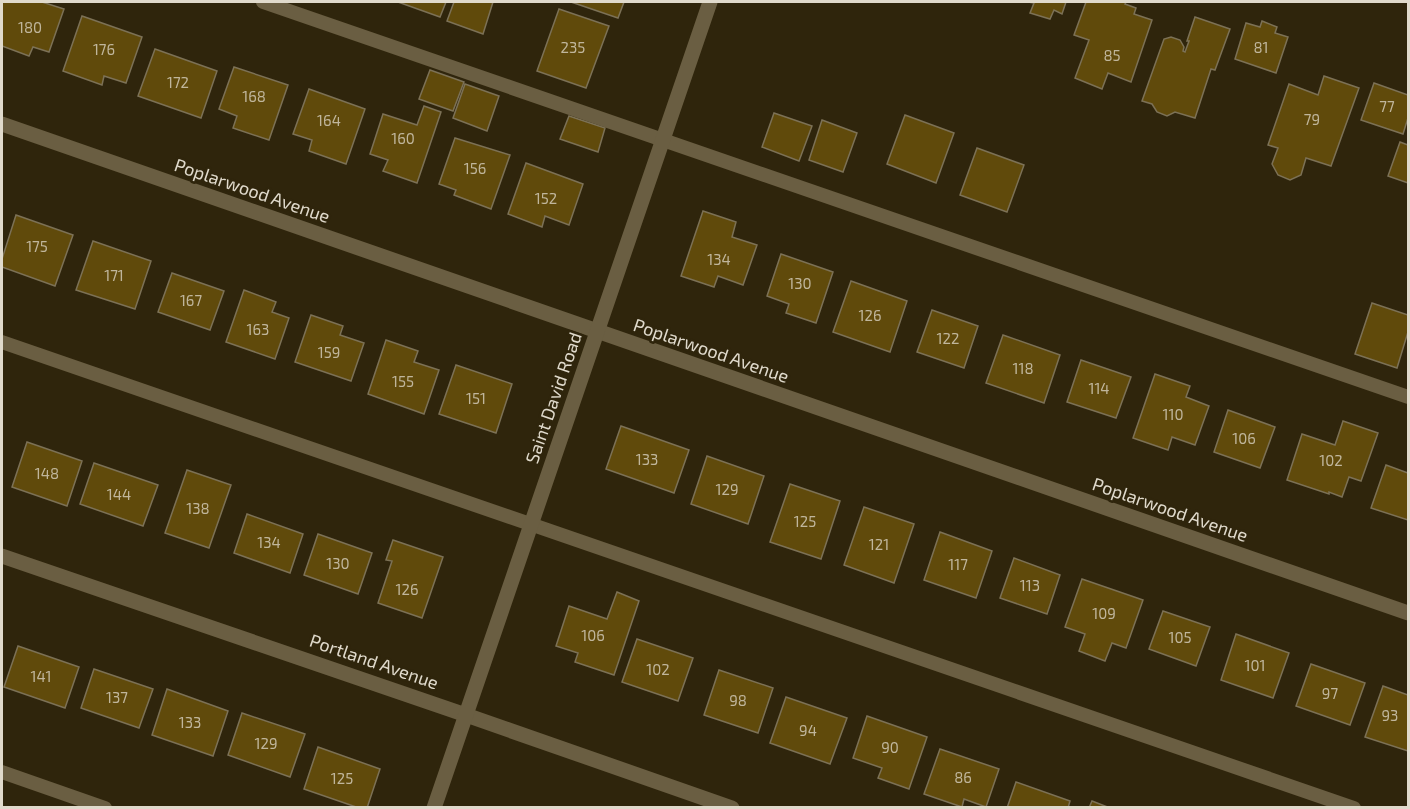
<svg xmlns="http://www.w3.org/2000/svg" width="1410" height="809" font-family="'Exo 2',sans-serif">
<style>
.building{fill:#604a0b;stroke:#7c7156;stroke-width:1.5}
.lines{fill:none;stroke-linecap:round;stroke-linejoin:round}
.service{stroke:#6a5e42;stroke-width:14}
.minor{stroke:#6a5e42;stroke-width:15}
.labels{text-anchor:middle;stroke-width:5;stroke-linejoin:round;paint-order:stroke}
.number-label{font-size:15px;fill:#c0b69c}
.street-label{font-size:18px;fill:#e0dacc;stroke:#2f250c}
</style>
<rect width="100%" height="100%" fill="#2f250c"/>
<g class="building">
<path d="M 2,2 L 42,2 L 64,9 L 49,52 L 33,47 L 29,56 L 2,46 Z"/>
<path d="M 398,2 L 446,2 L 440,17 Z"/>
<path d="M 454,2 L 493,2 L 483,34 L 447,21 Z"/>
<path d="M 571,2 L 624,2 L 618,18 Z"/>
<path d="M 1028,2 L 1066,2 L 1062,14 L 1054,10 L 1050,19 L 1030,13 L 1034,3 Z"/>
<path d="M 1086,2 L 1126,2 L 1125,4 L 1136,8 L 1134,14 L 1152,20 L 1131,82 L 1108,73 L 1102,89 L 1075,78 L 1089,40 L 1074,35 Z"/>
<path d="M 559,9 L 609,26 L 586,88 L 537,71 Z"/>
<path d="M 82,16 L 142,37 L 126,83 L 104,76 L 102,85 L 63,71 Z"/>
<path d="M 1195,17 L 1230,29 L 1215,70 L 1211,69 L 1195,118 L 1175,112 L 1167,116 L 1157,112 L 1152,104 L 1142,101 L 1164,39 L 1171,37 L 1180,40 L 1184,47 L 1183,51 L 1185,52 L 1189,41 L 1187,41 Z"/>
<path d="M 1262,21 L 1277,27 L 1275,33 L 1288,37 L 1276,73 L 1235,59 L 1246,23 L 1260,27 Z"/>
<path d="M 155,49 L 217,71 L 201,118 L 138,96 Z"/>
<path d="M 234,67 L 288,85 L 269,140 L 233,128 L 237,116 L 219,109 Z"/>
<path d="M 430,70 L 464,82 L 453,111 L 419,99 Z"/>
<path d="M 1324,76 L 1359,88 L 1331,166 L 1306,158 L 1301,175 L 1290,180 L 1278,175 L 1272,164 L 1278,148 L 1268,145 L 1289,84 L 1318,95 Z"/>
<path d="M 1374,83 L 1408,95 L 1408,118 L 1403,134 L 1361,120 Z"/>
<path d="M 465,84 L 499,96 L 487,131 L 453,118 Z"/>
<path d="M 309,89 L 365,109 L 346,164 L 309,151 L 312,140 L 293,134 Z"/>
<path d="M 424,106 L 441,112 L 417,183 L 383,171 L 388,160 L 370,154 L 383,114 L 417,125 Z"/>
<path d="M 774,113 L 812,126 L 799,161 L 762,147 Z"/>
<path d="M 905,115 L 954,133 L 936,183 L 887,164 Z"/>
<path d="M 569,116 L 605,128 L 598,152 L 560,139 Z"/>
<path d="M 822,120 L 857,133 L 843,172 L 809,160 Z"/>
<path d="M 455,138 L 510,155 L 491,209 L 454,195 L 456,190 L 439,184 Z"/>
<path d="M 1400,142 L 1408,145 L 1408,183 L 1388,176 Z"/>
<path d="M 977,148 L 1024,165 L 1007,212 L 960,195 Z"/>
<path d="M 526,163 L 583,184 L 569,225 L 545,216 L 542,227 L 508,214 Z"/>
<path d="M 703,211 L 736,222 L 732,237 L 757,245 L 743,285 L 718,276 L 714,287 L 681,276 Z"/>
<path d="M 16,215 L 73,235 L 55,286 L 2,267 L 2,259 Z"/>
<path d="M 93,241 L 151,261 L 135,309 L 76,290 Z"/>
<path d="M 781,254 L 833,272 L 816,323 L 786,313 L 789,304 L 767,296 Z"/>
<path d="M 172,273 L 224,291 L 210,330 L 158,312 Z"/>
<path d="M 851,281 L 907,301 L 890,352 L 833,332 Z"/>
<path d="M 244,290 L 276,302 L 272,312 L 289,318 L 275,359 L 226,342 Z"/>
<path d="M 1372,303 L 1408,315 L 1408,332 L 1397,368 L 1355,354 Z"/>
<path d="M 932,310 L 978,326 L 964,368 L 917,352 Z"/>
<path d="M 311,315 L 343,326 L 340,335 L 364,343 L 351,381 L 295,362 Z"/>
<path d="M 1003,335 L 1060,355 L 1044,403 L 986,383 Z"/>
<path d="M 386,340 L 418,351 L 414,362 L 439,370 L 424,414 L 368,394 Z"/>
<path d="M 1081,360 L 1131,377 L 1116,418 L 1067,402 Z"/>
<path d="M 456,365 L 512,384 L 496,433 L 439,414 Z"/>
<path d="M 1155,374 L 1190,386 L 1186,397 L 1209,406 L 1195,445 L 1172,437 L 1168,450 L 1133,438 Z"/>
<path d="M 1228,410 L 1275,427 L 1260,468 L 1214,452 Z"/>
<path d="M 1343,421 L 1378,433 L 1361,481 L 1349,477 L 1342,497 L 1329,492 L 1329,494 L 1287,480 L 1302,434 L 1335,445 Z"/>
<path d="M 621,426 L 689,450 L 674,493 L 606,469 Z"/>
<path d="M 27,442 L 82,461 L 67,506 L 12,487 Z"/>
<path d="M 707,456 L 764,476 L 748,524 L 691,504 Z"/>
<path d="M 94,463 L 158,485 L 143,526 L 80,504 Z"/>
<path d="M 1386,465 L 1408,473 L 1408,520 L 1371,508 Z"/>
<path d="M 187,470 L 231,485 L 209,548 L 165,533 Z"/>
<path d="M 790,484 L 840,501 L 821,559 L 770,542 Z"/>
<path d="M 864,507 L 914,524 L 894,583 L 844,565 Z"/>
<path d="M 247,514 L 303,534 L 290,573 L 234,553 Z"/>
<path d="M 940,532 L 992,551 L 976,598 L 924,580 Z"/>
<path d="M 318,534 L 372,553 L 358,594 L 304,575 Z"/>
<path d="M 393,540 L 443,557 L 422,618 L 378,603 L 392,561 L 386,560 Z"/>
<path d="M 1014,558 L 1060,575 L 1047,614 L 1000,598 Z"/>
<path d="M 1082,579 L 1143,600 L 1126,648 L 1112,643 L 1105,661 L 1079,651 L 1085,634 L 1065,627 Z"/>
<path d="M 617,592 L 639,601 L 614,675 L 575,662 L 578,653 L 556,646 L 569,606 L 607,619 Z"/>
<path d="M 1163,611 L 1210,627 L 1196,666 L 1149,649 Z"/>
<path d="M 1236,634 L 1289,653 L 1273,698 L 1221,680 Z"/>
<path d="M 637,639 L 693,658 L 678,701 L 622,682 Z"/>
<path d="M 18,646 L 79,667 L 65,708 L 4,687 Z"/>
<path d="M 1311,664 L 1365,683 L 1350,725 L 1296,706 Z"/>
<path d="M 94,669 L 153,689 L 139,728 L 81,708 Z"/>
<path d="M 719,670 L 773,688 L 758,733 L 704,715 Z"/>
<path d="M 1383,686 L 1408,695 L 1408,751 L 1365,737 Z"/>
<path d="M 167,689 L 228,711 L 213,756 L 152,735 Z"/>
<path d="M 786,697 L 847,718 L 830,764 L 770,743 Z"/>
<path d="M 242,713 L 305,734 L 290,777 L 228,755 Z"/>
<path d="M 867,716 L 927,737 L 909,789 L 878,778 L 882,768 L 853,758 Z"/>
<path d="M 318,747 L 380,769 L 367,808 L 359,808 L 304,789 Z"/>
<path d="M 940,749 L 999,769 L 986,807 L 964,799 L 962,807 L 924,794 Z"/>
<path d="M 1016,782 L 1070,801 L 1068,808 L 1007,808 Z"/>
<path d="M 1092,801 L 1110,808 L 1089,808 Z"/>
</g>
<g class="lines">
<g class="service">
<path d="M 263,2 L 1408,397"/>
<path d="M 2,342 L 1354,808"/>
<path d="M 2,772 L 105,808"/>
</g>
<g class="minor">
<path d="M 2,124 L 1408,613"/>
<path d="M 2,556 L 466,715 L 732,808"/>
<path d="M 434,808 L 710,2"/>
</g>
</g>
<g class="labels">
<g class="number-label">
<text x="30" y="33">180</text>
<text x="573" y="53">235</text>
<text x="1261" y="53">81</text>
<text x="104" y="55">176</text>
<text x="1112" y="61">85</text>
<text x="178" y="88">172</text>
<text x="254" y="102">168</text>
<text x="1387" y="112">77</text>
<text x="1312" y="125">79</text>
<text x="329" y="126">164</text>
<text x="403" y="144">160</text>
<text x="475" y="174">156</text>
<text x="546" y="204">152</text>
<text x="37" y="252">175</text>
<text x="719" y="265">134</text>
<text x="114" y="281">171</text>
<text x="800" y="289">130</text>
<text x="191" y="306">167</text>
<text x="870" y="321">126</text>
<text x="258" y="335">163</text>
<text x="948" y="344">122</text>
<text x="329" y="358">159</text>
<text x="1023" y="374">118</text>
<text x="403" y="387">155</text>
<text x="1099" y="394">114</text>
<text x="476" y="404">151</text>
<text x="1173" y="420">110</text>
<text x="1244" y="444">106</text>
<text x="647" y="465">133</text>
<text x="1331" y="466">102</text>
<text x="47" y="479">148</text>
<text x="727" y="495">129</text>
<text x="119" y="500">144</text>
<text x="198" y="514">138</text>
<text x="805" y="527">125</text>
<text x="269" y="548">134</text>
<text x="879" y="550">121</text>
<text x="338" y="569">130</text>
<text x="958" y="570">117</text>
<text x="1030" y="591">113</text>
<text x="407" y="595">126</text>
<text x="1104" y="619">109</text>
<text x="593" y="641">106</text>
<text x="1180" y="643">105</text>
<text x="1255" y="671">101</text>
<text x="658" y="675">102</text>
<text x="41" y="682">141</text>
<text x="1330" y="699">97</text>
<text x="117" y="703">137</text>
<text x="738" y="706">98</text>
<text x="1390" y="721">93</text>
<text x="190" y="728">133</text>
<text x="808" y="736">94</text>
<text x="266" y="749">129</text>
<text x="890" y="753">90</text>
<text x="963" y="783">86</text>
<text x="342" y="784">125</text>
</g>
<g class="street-label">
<text transform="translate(252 191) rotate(19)" y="6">Poplarwood Avenue</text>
<text transform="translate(711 351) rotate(19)" y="6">Poplarwood Avenue</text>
<text transform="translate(554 398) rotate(-71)" y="6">Saint David Road</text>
<text transform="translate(1170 510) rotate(19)" y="6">Poplarwood Avenue</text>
<text transform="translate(374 662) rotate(19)" y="6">Portland Avenue</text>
</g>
</g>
<rect width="1410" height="809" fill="none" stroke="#e0dacc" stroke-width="6"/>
</svg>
